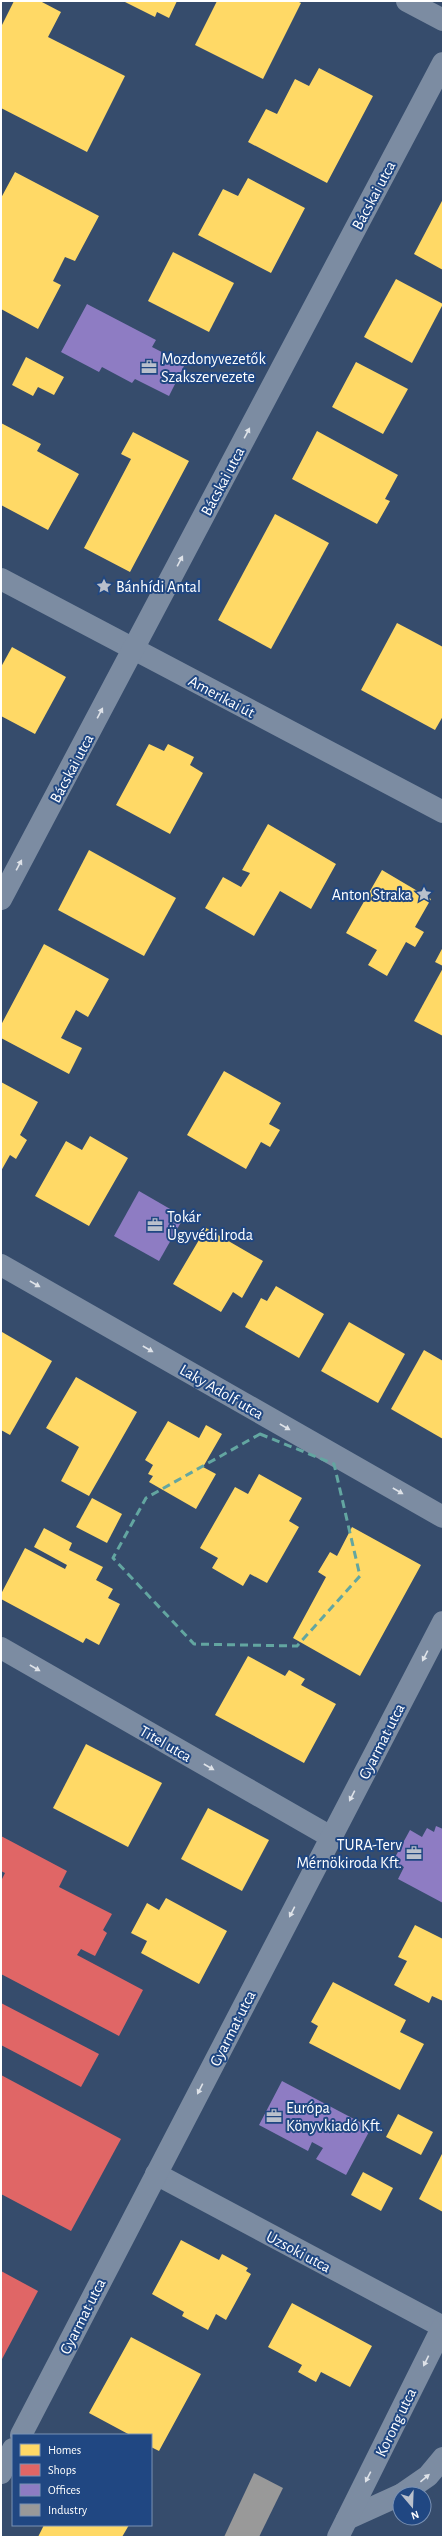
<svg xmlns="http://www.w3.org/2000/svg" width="444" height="2538" font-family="'Alegreya Sans',sans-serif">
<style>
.homes{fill:#ffd966}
.shops{fill:#e06666}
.offices{fill:#8e7cc3}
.industry{fill:#999}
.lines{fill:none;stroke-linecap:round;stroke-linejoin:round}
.minor{stroke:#7c8ca2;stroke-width:22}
.oneway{fill:#dee2e8}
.marked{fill:none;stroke:#63a6a1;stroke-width:3;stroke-dasharray:8 5;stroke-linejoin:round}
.labels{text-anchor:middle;stroke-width:4;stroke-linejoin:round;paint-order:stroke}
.street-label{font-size:16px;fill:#fff;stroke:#204782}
.poi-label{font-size:16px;fill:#fff;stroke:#204782;text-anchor:start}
</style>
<rect width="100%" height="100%" fill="#364c6c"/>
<g class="homes">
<path d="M 14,1 L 40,1 L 61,12 L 48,37 L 125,76 L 87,152 L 1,108 L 1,27 Z"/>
<path d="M 123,1 L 177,1 L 169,18 L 157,12 L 155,17 Z"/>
<path d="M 217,1 L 297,1 L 301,3 L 263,79 L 195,45 Z"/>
<path d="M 319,68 L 373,96 L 327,183 L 248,142 L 266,109 L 277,114 L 295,79 L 309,86 Z"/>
<path d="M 15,172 L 99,216 L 75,261 L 65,257 L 53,281 L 61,285 L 38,329 L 1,309 L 1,198 Z"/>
<path d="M 248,178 L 305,208 L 271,273 L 198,235 L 223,189 L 238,196 Z"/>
<path d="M 443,199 L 443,270 L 414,254 Z"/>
<path d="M 173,252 L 234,283 L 209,332 L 148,301 Z"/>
<path d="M 396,279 L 443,304 L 412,363 L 364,337 Z"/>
<path d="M 26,357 L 64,377 L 54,395 L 38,387 L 33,396 L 12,385 Z"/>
<path d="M 356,362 L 408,389 L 383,434 L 332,407 Z"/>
<path d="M 1,423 L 41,444 L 37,451 L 79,474 L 48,530 L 1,505 Z"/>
<path d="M 317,431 L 398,475 L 385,499 L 390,501 L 377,524 L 292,479 Z"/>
<path d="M 133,432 L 189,461 L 130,572 L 84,548 L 131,459 L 121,454 Z"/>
<path d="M 275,514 L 329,543 L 271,649 L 218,620 Z"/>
<path d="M 397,623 L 443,647 L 443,716 L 435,730 L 361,690 Z"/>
<path d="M 12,647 L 66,677 L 35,734 L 1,716 L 1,667 Z"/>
<path d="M 149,744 L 164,751 L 168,744 L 194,757 L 190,765 L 203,773 L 170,834 L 116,805 Z"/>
<path d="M 268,824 L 336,864 L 311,909 L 280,891 L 254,936 L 205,908 L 223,877 L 241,887 L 250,873 L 242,870 Z"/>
<path d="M 89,850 L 176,898 L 144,956 L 58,910 Z"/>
<path d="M 382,870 L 431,899 L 415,927 L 424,932 L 415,947 L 406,942 L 387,976 L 368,965 L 377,950 L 346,933 Z"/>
<path d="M 44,944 L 109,979 L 88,1017 L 76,1010 L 61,1038 L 82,1048 L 69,1074 L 1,1038 L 1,1025 Z"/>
<path d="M 443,947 L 443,966 L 435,962 Z"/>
<path d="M 443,968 L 443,1036 L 414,1021 Z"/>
<path d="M 224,1071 L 281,1103 L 269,1124 L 280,1130 L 270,1147 L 261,1142 L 246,1169 L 187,1135 Z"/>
<path d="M 1,1082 L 38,1102 L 20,1135 L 27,1140 L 16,1159 L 10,1155 L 1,1171 Z"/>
<path d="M 90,1136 L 128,1158 L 89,1226 L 35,1196 L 66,1141 L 82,1150 Z"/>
<path d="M 206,1228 L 263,1261 L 242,1298 L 233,1292 L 221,1312 L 173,1284 Z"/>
<path d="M 276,1286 L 324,1314 L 299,1358 L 245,1327 L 261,1298 L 267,1301 Z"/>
<path d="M 349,1322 L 405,1354 L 378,1403 L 321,1371 Z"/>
<path d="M 2,1332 L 52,1361 L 10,1435 L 1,1430 Z"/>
<path d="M 424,1350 L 443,1361 L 443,1439 L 391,1409 Z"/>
<path d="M 76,1377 L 137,1412 L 89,1496 L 61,1481 L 79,1447 L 46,1428 Z"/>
<path d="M 168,1421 L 199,1438 L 206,1425 L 222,1434 L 203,1467 L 216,1474 L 196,1509 L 149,1482 L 153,1476 L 148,1474 L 153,1465 L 145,1460 Z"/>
<path d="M 259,1474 L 302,1498 L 289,1521 L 299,1527 L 267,1583 L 250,1574 L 243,1586 L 212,1568 L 218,1558 L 200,1548 L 235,1487 L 248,1494 Z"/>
<path d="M 92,1498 L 122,1514 L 107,1543 L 76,1527 Z"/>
<path d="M 352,1527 L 421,1565 L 360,1676 L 293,1638 L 326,1577 L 318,1572 L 330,1552 L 337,1556 Z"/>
<path d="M 44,1528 L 72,1543 L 69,1550 L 103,1567 L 96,1580 L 113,1589 L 108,1598 L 120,1604 L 99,1645 L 86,1638 L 83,1643 L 1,1599 L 1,1594 L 25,1548 L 65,1569 L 67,1565 L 34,1547 Z"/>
<path d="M 248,1656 L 285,1676 L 289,1670 L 305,1679 L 301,1685 L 336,1704 L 304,1763 L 215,1715 Z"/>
<path d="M 86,1744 L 162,1783 L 128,1847 L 53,1808 Z"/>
<path d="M 208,1808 L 269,1840 L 242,1891 L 181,1859 Z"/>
<path d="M 166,1898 L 227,1931 L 199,1984 L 141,1953 L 147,1941 L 131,1933 L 147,1903 L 159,1910 Z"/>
<path d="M 415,1925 L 443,1939 L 443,2001 L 432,1996 L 429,2003 L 394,1985 L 407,1961 L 398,1957 Z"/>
<path d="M 333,1982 L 406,2020 L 400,2032 L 424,2044 L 400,2090 L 309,2043 L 318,2026 L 311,2022 Z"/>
<path d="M 398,2114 L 433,2132 L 421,2155 L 386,2137 Z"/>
<path d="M 443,2152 L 443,2212 L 419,2199 Z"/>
<path d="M 363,2172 L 393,2188 L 381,2211 L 351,2195 Z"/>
<path d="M 181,2240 L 219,2260 L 222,2254 L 248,2268 L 246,2271 L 251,2274 L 226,2320 L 216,2314 L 208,2330 L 182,2316 L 184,2312 L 152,2294 Z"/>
<path d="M 292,2303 L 372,2346 L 350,2387 L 321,2372 L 316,2382 L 298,2372 L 302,2365 L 268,2347 Z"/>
<path d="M 131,2337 L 201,2374 L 159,2451 L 151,2447 L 151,2435 L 130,2435 L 89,2413 Z"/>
<path d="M 44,2525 L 129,2525 L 122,2537 L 38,2537 Z"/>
</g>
<g class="shops">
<path d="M 1,1836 L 67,1871 L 59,1887 L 112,1914 L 103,1930 L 107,1933 L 95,1956 L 81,1949 L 77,1955 L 143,1990 L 119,2036 L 1,1974 L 1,1881 L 5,1873 L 1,1871 Z"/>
<path d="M 1,2003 L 99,2054 L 81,2087 L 1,2045 Z"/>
<path d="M 1,2075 L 121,2139 L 71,2231 L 1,2194 Z"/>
<path d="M 1,2271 L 38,2291 L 1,2361 Z"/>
</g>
<g class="offices">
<path d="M 87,304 L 156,340 L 152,347 L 185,364 L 169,396 L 135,379 L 132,383 L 102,367 L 99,372 L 61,352 Z"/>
<path d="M 139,1191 L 184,1217 L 159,1261 L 114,1236 Z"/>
<path d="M 436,1826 L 443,1829 L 443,1903 L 398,1879 L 404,1867 L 393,1861 L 410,1830 L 422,1837 L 427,1828 L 434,1832 Z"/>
<path d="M 282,2081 L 371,2128 L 346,2175 L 316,2159 L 323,2148 L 312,2142 L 308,2151 L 259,2125 Z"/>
</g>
<path class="industry" d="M 254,2473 L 283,2488 L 259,2537 L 224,2537 Z"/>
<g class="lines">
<g class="minor">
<path d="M 407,1 L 443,20"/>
<path d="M 1,579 L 443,812"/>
<path d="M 1,899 L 443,63"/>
<path d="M 1,1265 L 443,1517"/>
<path d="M 1,1648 L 331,1837"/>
<path d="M 156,2174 L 443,2327"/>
<path d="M 21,2435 L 443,1622"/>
<path d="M 1,2473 L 13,2449"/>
<path d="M 402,2494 L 428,2476 L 443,2458"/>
<path d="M 347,2519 L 400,2495"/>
<path d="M 338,2537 L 443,2326"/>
</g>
</g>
<defs><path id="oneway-solid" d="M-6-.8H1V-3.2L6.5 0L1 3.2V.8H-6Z"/></defs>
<g class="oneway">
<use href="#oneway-solid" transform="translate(247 433) rotate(-62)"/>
<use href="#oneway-solid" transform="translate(180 561) rotate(-62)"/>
<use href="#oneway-solid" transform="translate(100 713) rotate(-62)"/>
<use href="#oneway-solid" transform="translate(19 865) rotate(-62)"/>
<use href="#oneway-solid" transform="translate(35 1284) rotate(30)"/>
<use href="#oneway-solid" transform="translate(148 1349) rotate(30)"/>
<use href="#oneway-solid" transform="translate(285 1427) rotate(30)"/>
<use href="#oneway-solid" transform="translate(398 1491) rotate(30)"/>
<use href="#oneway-solid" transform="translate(425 1656) rotate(117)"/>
<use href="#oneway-solid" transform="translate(35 1668) rotate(30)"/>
<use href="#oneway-solid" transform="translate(209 1767) rotate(30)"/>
<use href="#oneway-solid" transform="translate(352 1796) rotate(117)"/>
<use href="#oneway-solid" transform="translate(292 1912) rotate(117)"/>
<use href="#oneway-solid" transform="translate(200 2089) rotate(117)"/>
<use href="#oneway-solid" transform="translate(426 2361) rotate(116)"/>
<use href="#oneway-solid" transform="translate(368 2477) rotate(117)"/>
<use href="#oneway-solid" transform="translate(425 2478) rotate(-40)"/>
</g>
<path class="marked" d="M 260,1434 L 334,1464 L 360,1576 L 297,1646 L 194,1644 L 113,1558 L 146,1498 Z"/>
<defs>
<symbol id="office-bare" viewBox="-9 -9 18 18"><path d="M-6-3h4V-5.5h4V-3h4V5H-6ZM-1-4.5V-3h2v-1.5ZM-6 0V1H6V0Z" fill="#b9c0cc" stroke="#204782" stroke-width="2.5" paint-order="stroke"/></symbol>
<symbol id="sight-bare" viewBox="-9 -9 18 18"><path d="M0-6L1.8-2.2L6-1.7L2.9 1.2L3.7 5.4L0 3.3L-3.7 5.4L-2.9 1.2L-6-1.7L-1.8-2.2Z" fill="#b9c0cc" stroke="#204782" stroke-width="2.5" paint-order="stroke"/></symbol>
</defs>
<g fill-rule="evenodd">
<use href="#office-bare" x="138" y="356" width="22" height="22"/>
<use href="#sight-bare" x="93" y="575" width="22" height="22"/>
<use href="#sight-bare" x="413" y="883" width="22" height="22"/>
<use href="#office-bare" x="144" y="1214" width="22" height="22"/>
<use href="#office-bare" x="403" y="1842" width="22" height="22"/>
<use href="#office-bare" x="263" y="2105" width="22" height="22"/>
</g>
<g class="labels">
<g class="street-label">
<text transform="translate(373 195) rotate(-62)" y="6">Bácskai utca</text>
<text transform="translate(222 481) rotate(-62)" y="6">Bácskai utca</text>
<text transform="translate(222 696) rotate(28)" y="6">Amerikai út</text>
<text transform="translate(71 768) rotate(-62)" y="6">Bácskai utca</text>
<text transform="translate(222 1391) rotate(30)" y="6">Laky Adolf utca</text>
<text transform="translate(381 1741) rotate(-63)" y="6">Gyarmat utca</text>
<text transform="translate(166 1743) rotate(30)" y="6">Titel utca</text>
<text transform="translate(232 2028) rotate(-63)" y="6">Gyarmat utca</text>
<text transform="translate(299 2251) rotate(28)" y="6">Uzsoki utca</text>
<text transform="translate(82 2316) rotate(-63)" y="6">Gyarmat utca</text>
<text transform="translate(395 2422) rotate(-64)" y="6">Korong utca</text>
</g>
<g class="poi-label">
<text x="161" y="364">Mozdonyvezetők<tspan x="161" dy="18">Szakszervezete</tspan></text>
<text x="116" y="592">Bánhídi Antal</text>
<text x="412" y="900" text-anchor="end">Anton Straka</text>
<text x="167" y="1222">Tokár<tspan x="167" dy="18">Ügyvédi Iroda</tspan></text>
<text x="402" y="1850" text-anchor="end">TURA-Terv<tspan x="402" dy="18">Mérnökiroda Kft.</tspan></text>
<text x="286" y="2113">Európa<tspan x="286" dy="18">Könyvkiadó Kft.</tspan></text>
</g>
</g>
<rect width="444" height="2538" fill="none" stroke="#ffffff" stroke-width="4"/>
<rect x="12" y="2434" width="140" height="92" fill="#204782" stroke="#7991b4"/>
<rect x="20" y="2444" width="20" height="12" fill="#ffd966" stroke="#7991b4"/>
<text x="48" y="2454" font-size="12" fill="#ffffff">Homes</text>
<rect x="20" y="2464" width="20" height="12" fill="#e06666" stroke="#7991b4"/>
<text x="48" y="2474" font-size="12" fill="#ffffff">Shops</text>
<rect x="20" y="2484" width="20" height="12" fill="#8e7cc3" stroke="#7991b4"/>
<text x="48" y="2494" font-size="12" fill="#ffffff">Offices</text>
<rect x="20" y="2504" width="20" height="12" fill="#999999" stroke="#7991b4"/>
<text x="48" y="2514" font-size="12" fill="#ffffff">Industry</text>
<g transform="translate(412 2506) rotate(161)"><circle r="19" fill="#204782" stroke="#7991b4"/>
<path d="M0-3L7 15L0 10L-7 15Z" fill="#b9c0cc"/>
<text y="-6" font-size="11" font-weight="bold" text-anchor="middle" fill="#ffffff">N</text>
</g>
</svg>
